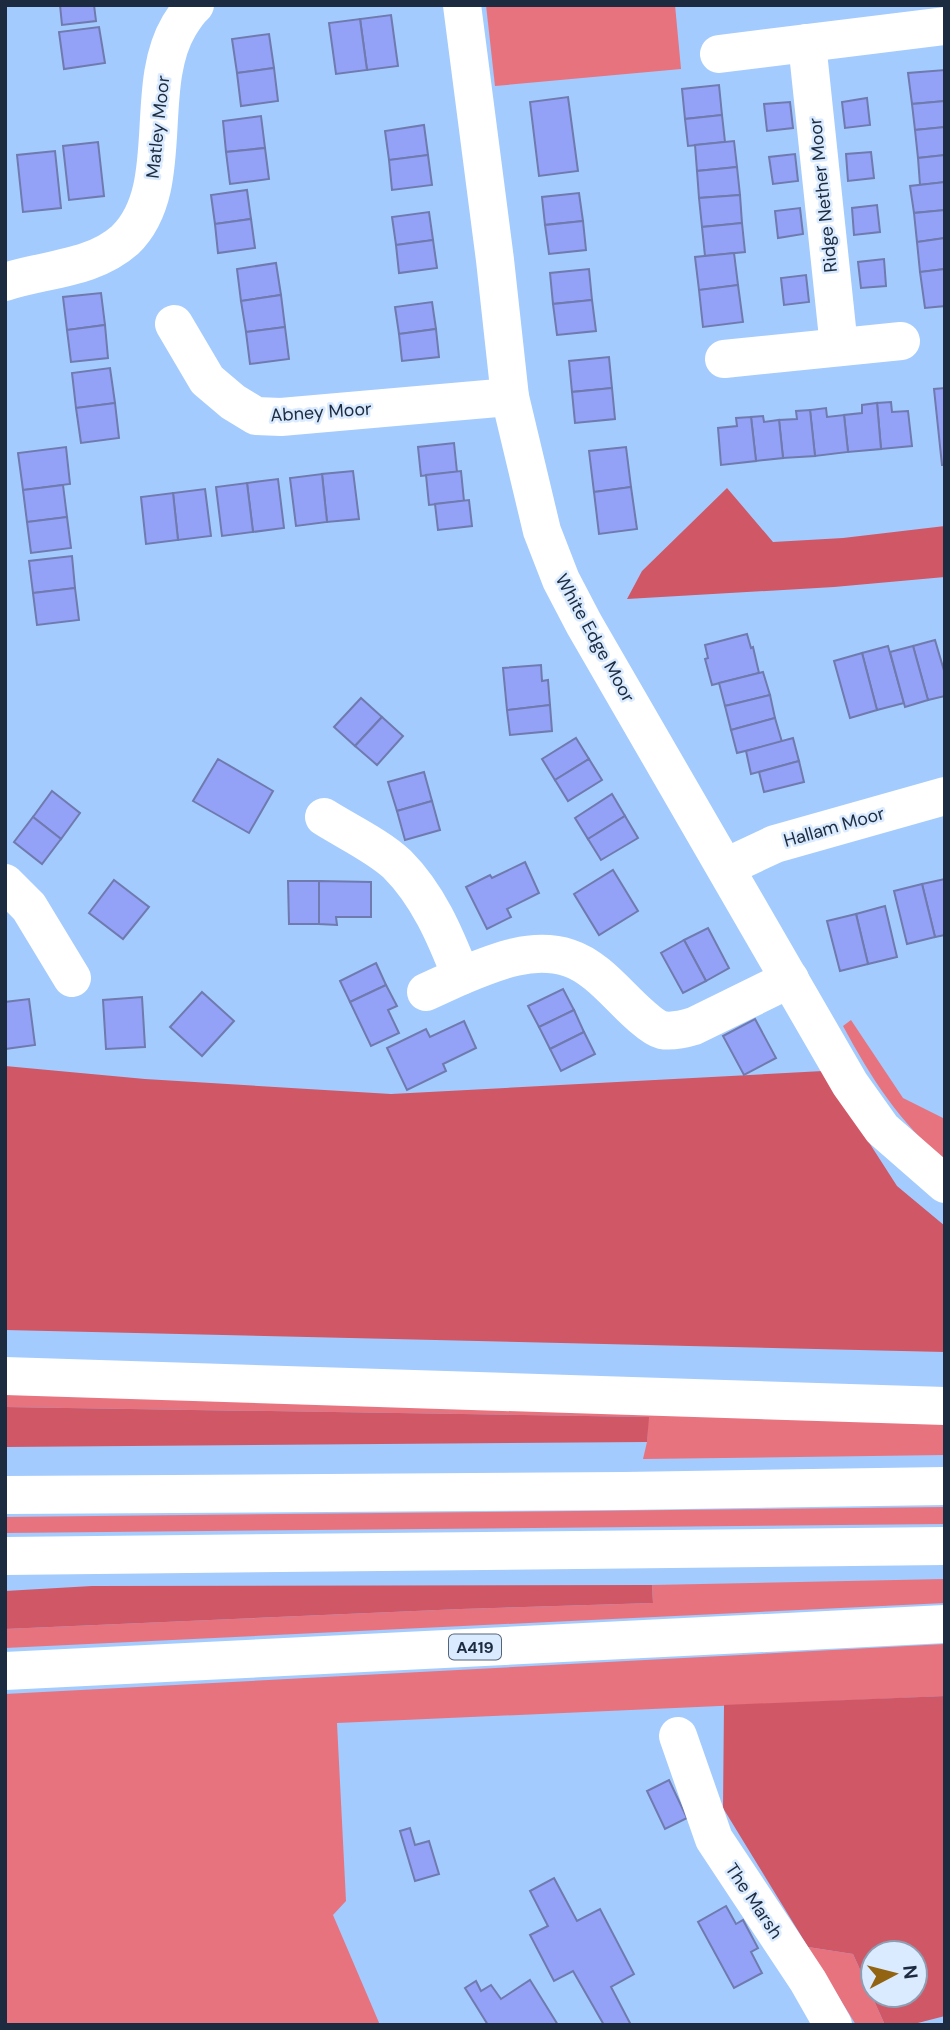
<svg xmlns="http://www.w3.org/2000/svg" width="950" height="2030" font-family="'DM Sans',sans-serif">
<style>
.green{fill:#e7737f}
.forest{fill:#d05766;fill-rule:evenodd}
.building{fill:#93a2f6;stroke:#6f7aaf;stroke-width:2}
.lines{fill:none;stroke-linecap:round;stroke-linejoin:round}
.minor{stroke:#fff;stroke-width:38}
.highway{stroke:#fff;stroke-width:38}
.labels{text-anchor:middle;stroke-width:5;stroke-linejoin:round;paint-order:stroke}
.shield{fill:#daeaff;stroke:#556479;stroke-width:2}
.shield-label{font-size:16px;font-weight:bold;fill:#1c2b3f}
.street-label{font-size:18px;fill:#1c2b3f;stroke:#daeaff}
</style>
<rect width="100%" height="100%" fill="#a4cbfd"/>
<g class="green">
<path d="M 486,5 L 675,5 L 681,69 L 495,86 Z"/>
<path d="M 851,1020 L 903,1098 L 945,1119 L 945,1160 C 900,1124 870,1076 843,1026 Z"/>
<path d="M 5,1391 L 945,1420 L 945,1455 L 643,1459 L 647,1442 L 648,1417 L 5,1407 Z"/>
<path d="M 945,1507 L 945,1524 L 5,1533 L 5,1517 Z"/>
<path d="M 945,1579 L 945,1603 L 5,1648 L 5,1629 L 461,1609 L 653,1603 L 652,1585 Z"/>
<path d="M 945,1644 L 945,1696 L 337,1723 L 346,1901 L 333,1915 L 380,2025 L 5,2025 L 5,1694 Z"/>
<path d="M 808,1947 L 853,1954 L 885,2025 L 856,2025 Z"/>
</g>
<g class="forest">
<path d="M 727,488 L 773,542 L 843,538 L 945,526 L 945,577 L 834,587 L 627,599 L 642,571 Z"/>
<path d="M 5,1066 L 145,1079 L 391,1094 L 823,1071 L 897,1186 L 945,1226 L 945,1352 L 5,1330 Z"/>
<path d="M 5,1407 L 649,1417 L 647,1442 L 5,1447 Z"/>
<path d="M 652,1585 L 653,1603 L 461,1609 L 5,1629 L 5,1591 L 92,1586 Z"/>
<path d="M 945,1696 L 945,2016 L 910,2025 L 885,2025 L 853,1954 L 808,1947 L 723,1808 L 724,1705 ZM 873,1953 L 915,1953 L 915,1995 L 873,1995 Z"/>
</g>
<g class="building">
<path d="M 60,5 L 94,5 L 96,21 L 62,25 Z"/>
<path d="M 391,15 L 398,66 L 367,70 L 360,19 Z"/>
<path d="M 360,19 L 367,70 L 336,74 L 329,23 Z"/>
<path d="M 99,27 L 105,63 L 64,69 L 59,32 Z"/>
<path d="M 269,34 L 274,68 L 237,73 L 232,39 Z"/>
<path d="M 274,68 L 278,101 L 241,106 L 237,73 Z"/>
<path d="M 945,70 L 945,101 L 912,104 L 908,73 Z"/>
<path d="M 719,85 L 722,115 L 685,119 L 682,89 Z"/>
<path d="M 568,97 L 578,171 L 539,176 L 530,102 Z"/>
<path d="M 867,98 L 870,125 L 845,128 L 842,102 Z"/>
<path d="M 945,101 L 945,127 L 915,130 L 912,104 Z"/>
<path d="M 790,102 L 793,128 L 767,131 L 764,104 Z"/>
<path d="M 722,115 L 725,142 L 688,146 L 685,119 Z"/>
<path d="M 261,116 L 265,148 L 226,152 L 223,121 Z"/>
<path d="M 424,125 L 428,155 L 389,160 L 385,131 Z"/>
<path d="M 945,127 L 945,155 L 918,158 L 915,130 Z"/>
<path d="M 734,141 L 737,167 L 697,171 L 695,145 Z"/>
<path d="M 98,142 L 104,196 L 69,200 L 63,146 Z"/>
<path d="M 265,148 L 269,179 L 230,184 L 226,152 Z"/>
<path d="M 55,151 L 61,208 L 23,212 L 17,155 Z"/>
<path d="M 871,152 L 874,178 L 848,181 L 846,154 Z"/>
<path d="M 795,154 L 798,181 L 773,184 L 769,157 Z"/>
<path d="M 428,155 L 432,185 L 392,190 L 389,160 Z"/>
<path d="M 945,155 L 945,182 L 920,185 L 918,158 Z"/>
<path d="M 737,167 L 740,195 L 699,198 L 697,171 Z"/>
<path d="M 945,182 L 945,210 L 914,213 L 910,186 Z"/>
<path d="M 247,190 L 251,219 L 215,224 L 211,195 Z"/>
<path d="M 579,193 L 583,221 L 545,225 L 542,197 Z"/>
<path d="M 740,195 L 742,223 L 702,227 L 699,198 Z"/>
<path d="M 877,205 L 880,232 L 854,235 L 852,208 Z"/>
<path d="M 800,208 L 803,234 L 778,238 L 775,211 Z"/>
<path d="M 945,210 L 945,238 L 917,242 L 914,213 Z"/>
<path d="M 429,212 L 433,240 L 396,245 L 392,217 Z"/>
<path d="M 251,219 L 255,248 L 218,253 L 215,224 Z"/>
<path d="M 583,221 L 586,250 L 549,254 L 545,225 Z"/>
<path d="M 742,223 L 745,252 L 705,256 L 702,227 Z"/>
<path d="M 945,238 L 945,269 L 920,272 L 917,242 Z"/>
<path d="M 433,240 L 437,268 L 399,273 L 396,245 Z"/>
<path d="M 734,253 L 738,285 L 699,290 L 695,257 Z"/>
<path d="M 884,259 L 886,286 L 861,288 L 858,262 Z"/>
<path d="M 276,263 L 281,295 L 241,301 L 237,269 Z"/>
<path d="M 589,269 L 592,300 L 553,304 L 550,273 Z"/>
<path d="M 945,269 L 945,306 L 925,308 L 920,272 Z"/>
<path d="M 806,275 L 809,302 L 784,305 L 781,278 Z"/>
<path d="M 738,285 L 743,322 L 703,327 L 699,290 Z"/>
<path d="M 101,293 L 105,325 L 67,330 L 63,297 Z"/>
<path d="M 281,295 L 285,327 L 246,332 L 241,301 Z"/>
<path d="M 592,300 L 596,331 L 557,335 L 553,304 Z"/>
<path d="M 432,302 L 436,329 L 399,334 L 395,307 Z"/>
<path d="M 105,325 L 108,358 L 71,362 L 67,330 Z"/>
<path d="M 285,327 L 289,359 L 250,364 L 246,332 Z"/>
<path d="M 436,329 L 439,357 L 402,361 L 399,334 Z"/>
<path d="M 609,357 L 612,388 L 572,392 L 569,361 Z"/>
<path d="M 110,368 L 115,403 L 76,408 L 72,373 Z"/>
<path d="M 612,388 L 615,419 L 575,423 L 572,392 Z"/>
<path d="M 945,388 L 945,465 L 942,465 L 934,389 Z"/>
<path d="M 891,402 L 892,412 L 908,411 L 912,446 L 881,449 L 877,403 Z"/>
<path d="M 115,403 L 119,438 L 81,443 L 76,408 Z"/>
<path d="M 877,403 L 881,449 L 848,452 L 844,415 L 862,413 L 862,405 Z"/>
<path d="M 826,408 L 827,417 L 844,415 L 848,452 L 815,456 L 810,410 Z"/>
<path d="M 810,410 L 815,456 L 783,458 L 779,420 L 797,419 L 796,411 Z"/>
<path d="M 763,416 L 764,422 L 779,420 L 783,458 L 756,461 L 751,417 Z"/>
<path d="M 751,417 L 756,461 L 721,465 L 718,428 L 737,426 L 736,418 Z"/>
<path d="M 454,443 L 457,472 L 421,476 L 418,447 Z"/>
<path d="M 66,447 L 70,484 L 23,490 L 18,453 Z"/>
<path d="M 626,447 L 631,487 L 594,492 L 589,451 Z"/>
<path d="M 353,471 L 359,519 L 327,522 L 322,474 Z"/>
<path d="M 461,471 L 464,501 L 429,505 L 426,475 Z"/>
<path d="M 322,474 L 327,522 L 296,526 L 290,478 Z"/>
<path d="M 278,479 L 284,528 L 253,532 L 247,483 Z"/>
<path d="M 247,483 L 253,532 L 222,536 L 216,487 Z"/>
<path d="M 63,485 L 67,517 L 27,522 L 23,490 Z"/>
<path d="M 631,487 L 637,529 L 599,534 L 594,492 Z"/>
<path d="M 205,489 L 211,536 L 178,540 L 173,493 Z"/>
<path d="M 173,493 L 178,540 L 146,544 L 141,497 Z"/>
<path d="M 469,500 L 472,526 L 438,530 L 435,504 Z"/>
<path d="M 67,517 L 71,548 L 31,553 L 27,522 Z"/>
<path d="M 72,556 L 75,588 L 33,593 L 29,561 Z"/>
<path d="M 75,588 L 79,620 L 37,625 L 33,593 Z"/>
<path d="M 747,634 L 751,648 L 753,647 L 759,673 L 712,685 L 705,659 L 708,658 L 705,645 Z"/>
<path d="M 935,640 L 945,674 L 945,696 L 928,700 L 913,646 Z"/>
<path d="M 888,646 L 904,703 L 877,710 L 862,653 Z"/>
<path d="M 913,646 L 928,700 L 905,707 L 890,652 Z"/>
<path d="M 862,653 L 877,710 L 850,718 L 834,661 Z"/>
<path d="M 541,665 L 542,681 L 548,680 L 550,705 L 507,710 L 503,668 Z"/>
<path d="M 763,672 L 770,695 L 725,706 L 719,683 Z"/>
<path d="M 770,695 L 775,718 L 731,730 L 725,706 Z"/>
<path d="M 361,698 L 382,717 L 355,746 L 334,727 Z"/>
<path d="M 550,705 L 552,731 L 510,735 L 507,710 Z"/>
<path d="M 382,717 L 403,736 L 377,765 L 355,746 Z"/>
<path d="M 775,718 L 782,742 L 737,753 L 731,730 Z"/>
<path d="M 576,738 L 589,759 L 555,780 L 542,759 Z"/>
<path d="M 793,738 L 799,761 L 751,774 L 746,751 Z"/>
<path d="M 218,759 L 273,791 L 249,833 L 193,801 Z"/>
<path d="M 589,759 L 602,780 L 568,801 L 555,780 Z"/>
<path d="M 799,761 L 804,782 L 764,792 L 759,772 Z"/>
<path d="M 424,772 L 432,801 L 397,811 L 388,782 Z"/>
<path d="M 52,791 L 80,813 L 61,839 L 33,817 Z"/>
<path d="M 612,794 L 625,816 L 588,839 L 575,818 Z"/>
<path d="M 432,801 L 440,830 L 405,840 L 397,811 Z"/>
<path d="M 625,816 L 638,838 L 601,860 L 588,839 Z"/>
<path d="M 33,817 L 61,839 L 42,864 L 14,842 Z"/>
<path d="M 525,862 L 539,893 L 507,909 L 511,917 L 487,929 L 466,887 L 490,875 L 492,878 Z"/>
<path d="M 613,870 L 638,911 L 599,935 L 574,894 Z"/>
<path d="M 945,879 L 945,935 L 935,937 L 922,884 Z"/>
<path d="M 114,880 L 149,907 L 123,939 L 89,913 Z"/>
<path d="M 288,881 L 319,881 L 319,924 L 289,924 Z"/>
<path d="M 319,881 L 371,882 L 371,917 L 336,917 L 337,925 L 319,924 Z"/>
<path d="M 922,884 L 935,937 L 907,944 L 894,891 Z"/>
<path d="M 885,906 L 897,957 L 868,964 L 856,914 Z"/>
<path d="M 856,914 L 868,964 L 840,971 L 827,921 Z"/>
<path d="M 708,928 L 729,968 L 706,981 L 684,940 Z"/>
<path d="M 684,940 L 706,981 L 683,993 L 661,953 Z"/>
<path d="M 376,963 L 386,985 L 350,1002 L 340,981 Z"/>
<path d="M 386,985 L 397,1006 L 388,1010 L 399,1033 L 371,1046 L 350,1002 Z"/>
<path d="M 563,989 L 574,1010 L 539,1027 L 528,1006 Z"/>
<path d="M 202,992 L 234,1021 L 202,1056 L 170,1027 Z"/>
<path d="M 142,997 L 145,1047 L 106,1049 L 103,1000 Z"/>
<path d="M 29,999 L 35,1045 L 5,1049 L 5,1002 Z"/>
<path d="M 574,1010 L 584,1032 L 550,1049 L 539,1027 Z"/>
<path d="M 755,1019 L 776,1058 L 744,1075 L 723,1036 Z"/>
<path d="M 464,1021 L 476,1048 L 443,1064 L 446,1071 L 407,1090 L 387,1048 L 426,1029 L 430,1037 Z"/>
<path d="M 584,1032 L 595,1054 L 561,1071 L 550,1049 Z"/>
<path d="M 669,1780 L 687,1818 L 665,1829 L 647,1791 Z"/>
<path d="M 410,1828 L 415,1845 L 429,1841 L 439,1874 L 415,1881 L 400,1831 Z"/>
<path d="M 554,1878 L 577,1921 L 600,1909 L 634,1974 L 611,1987 L 631,2025 L 604,2025 L 573,1971 L 554,1981 L 530,1935 L 548,1926 L 530,1891 Z"/>
<path d="M 726,1906 L 736,1924 L 743,1920 L 758,1948 L 751,1952 L 762,1973 L 734,1988 L 698,1922 Z"/>
<path d="M 530,1980 L 558,2025 L 488,2025 L 465,1988 L 476,1981 L 481,1991 L 491,1985 L 501,1999 Z"/>
</g>
<g class="lines">
<g class="minor">
<path d="M 462,5 L 495,260 L 510,397 L 542,531 L 561,580 L 584,624 L 850,1084 L 882,1129 L 945,1184"/>
<path d="M 807,43 L 839,347"/>
<path d="M 719,54 L 945,26"/>
<path d="M 5,282 C 44,269 93,269 125,240 C 178,189 142,88 179,26 C 184,18 188,11 195,5"/>
<path d="M 174,324 L 207,380 L 233,402 L 256,416 L 281,417 L 510,397"/>
<path d="M 724,359 L 901,341"/>
<path d="M 324,817 C 346,831 378,846 397,864 C 428,895 445,935 461,976 C 495,962 532,946 569,958 C 597,967 619,997 640,1015 C 646,1020 654,1028 662,1030 C 672,1032 684,1029 694,1026 L 790,979"/>
<path d="M 726,867 L 775,844 L 945,796"/>
<path d="M 5,883 L 29,907 L 72,978"/>
<path d="M 426,992 L 461,976"/>
<path d="M 678,1736 L 714,1839 L 808,1981 L 833,2025"/>
</g>
<g class="highway">
<path d="M 5,1376 L 945,1406"/>
<path d="M 5,1495 L 624,1491 L 945,1486"/>
<path d="M 5,1556 L 945,1546"/>
<path d="M 5,1671 L 945,1624"/>
</g>
</g>
<g class="labels">
<rect class="shield" x="449" y="1634.5" width="52" height="25" rx="5"/>
<g class="shield-label">
<text x="475" y="1653">A419</text>
</g>
<g class="street-label">
<text transform="translate(158 127) rotate(-84)" y="6">Matley Moor</text>
<text transform="translate(823 195) rotate(-96)" y="6">Ridge Nether Moor</text>
<text transform="translate(321 412) rotate(-4)" y="6">Abney Moor</text>
<text transform="translate(595 638) rotate(61)" y="6">White Edge Moor</text>
<text transform="translate(834 827) rotate(-16)" y="6">Hallam Moor</text>
<text transform="translate(754 1901) rotate(56)" y="6">The Marsh</text>
</g>
</g>
<rect width="950" height="2030" fill="none" stroke="#1c2b3f" stroke-width="14"/>
<g transform="translate(894 1974) rotate(83)"><circle r="33" fill="#daeaff" stroke="#8e9eb2" stroke-width="2"/>
<path d="M0-5L12 26L0 18L-12 26Z" fill="#926310"/>
<text y="-10" font-size="19" font-weight="bold" text-anchor="middle" fill="#1c2b3f">N</text>
</g>
</svg>
